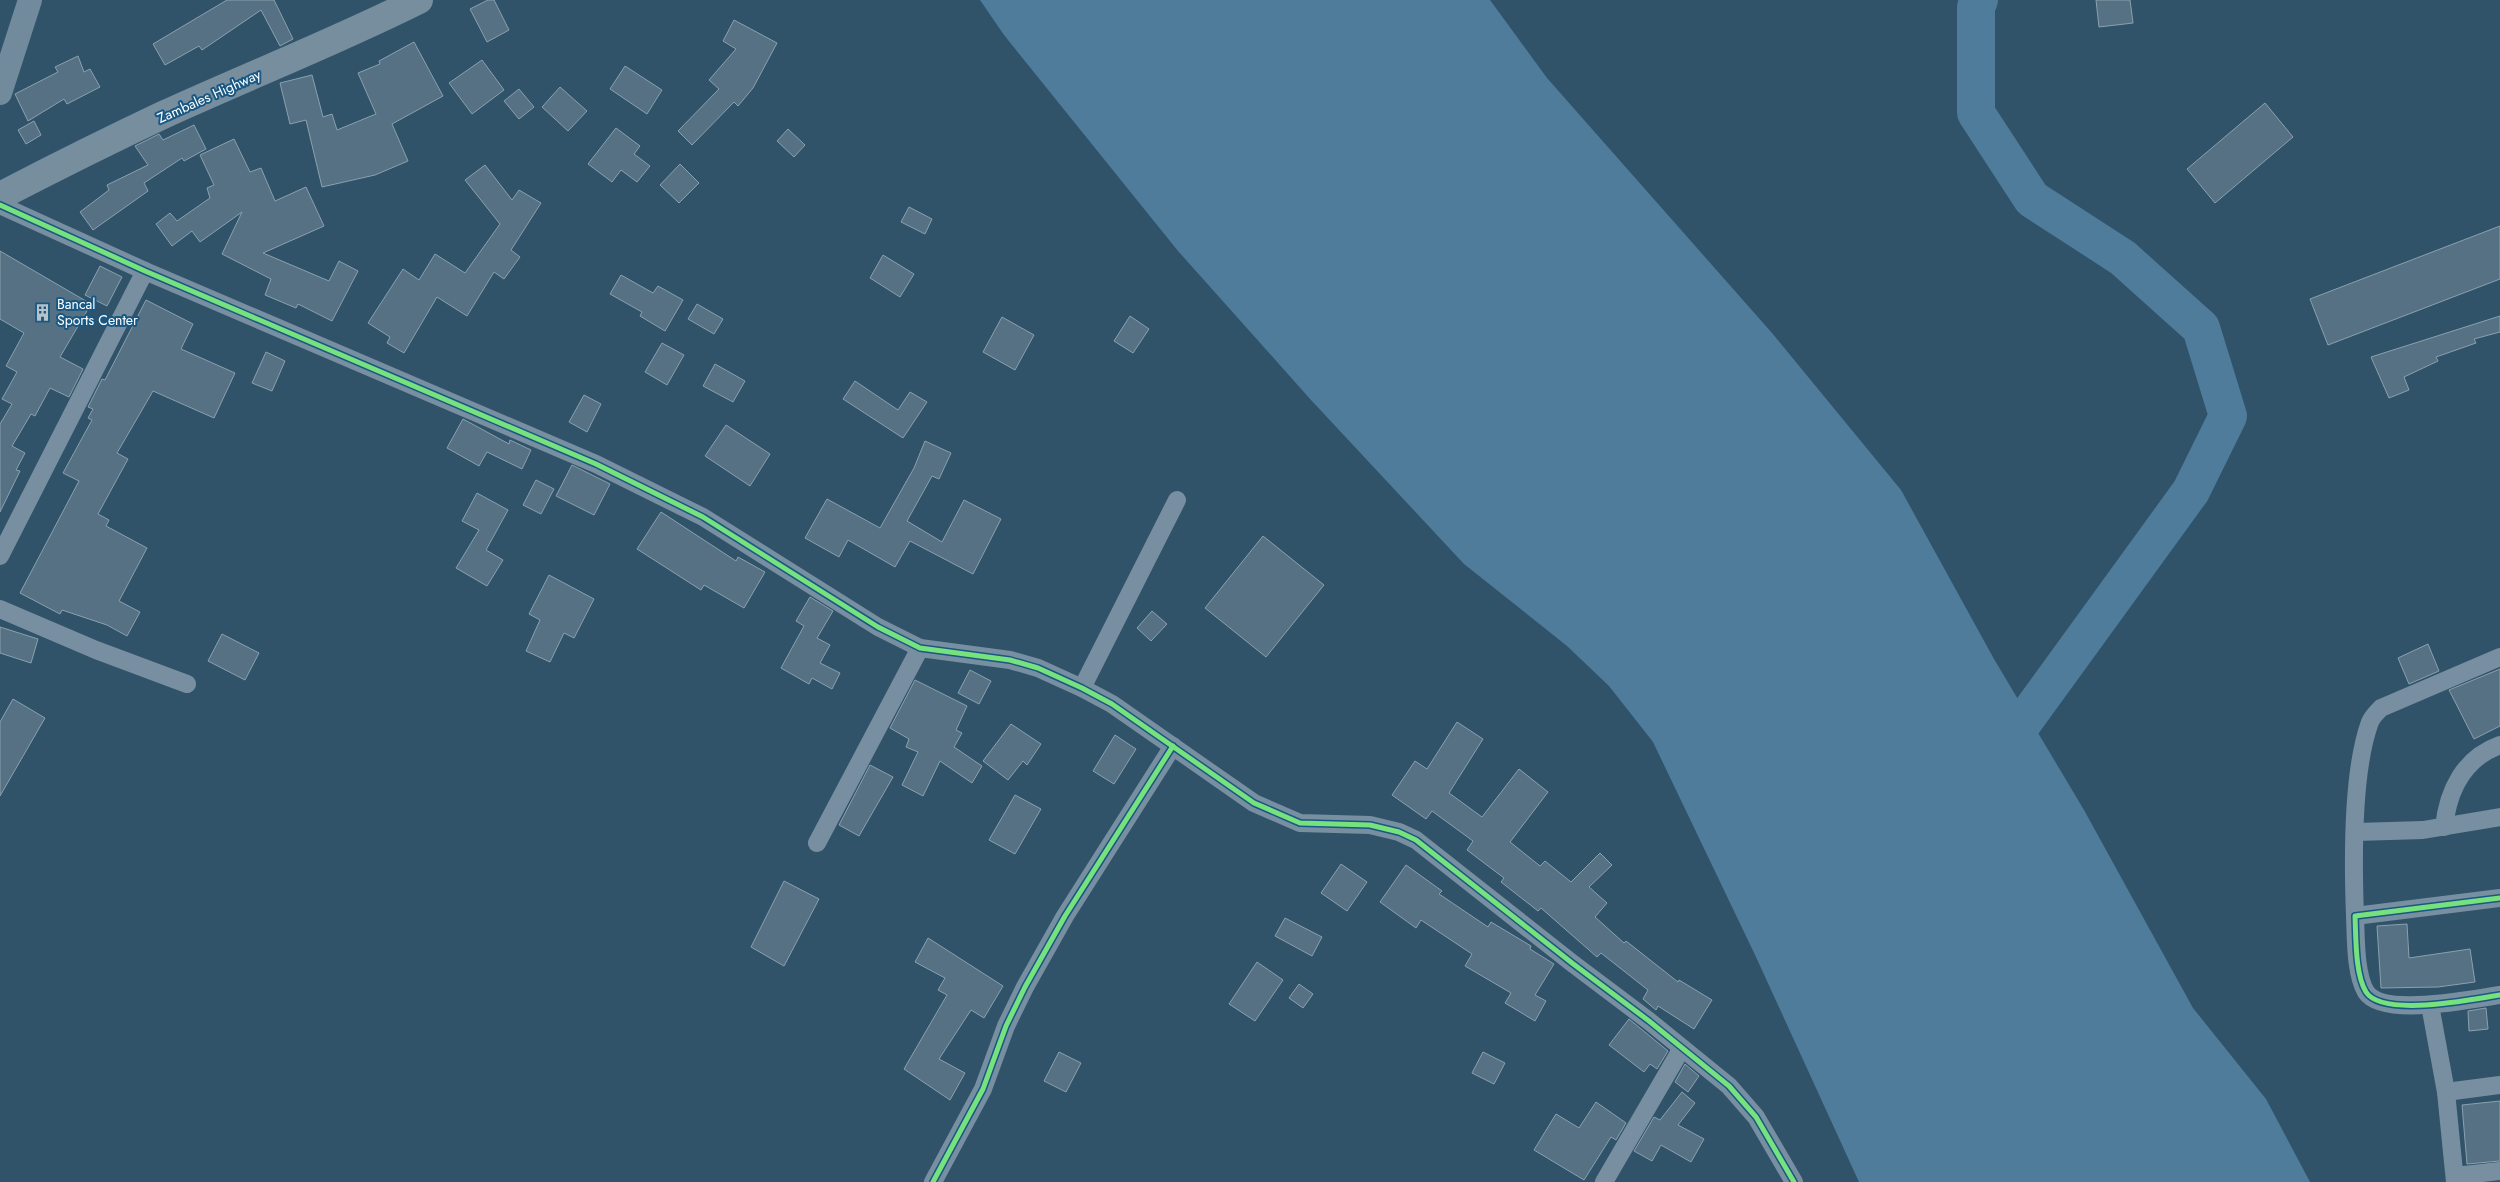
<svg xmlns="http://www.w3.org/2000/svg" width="2500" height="1182" font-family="Jost,sans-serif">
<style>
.water{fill:#4e7c9a}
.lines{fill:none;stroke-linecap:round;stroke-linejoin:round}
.river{stroke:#4e7c9a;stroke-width:38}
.building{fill:#567183;stroke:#8aa1af}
.street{stroke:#778fa0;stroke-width:18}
.secondary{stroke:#718b9d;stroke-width:24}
.primary{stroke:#768e9e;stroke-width:28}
.cycleway-casing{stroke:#185883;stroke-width:8}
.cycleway{stroke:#77e17e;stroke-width:5}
.labels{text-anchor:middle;stroke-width:4;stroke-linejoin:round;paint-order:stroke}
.street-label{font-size:14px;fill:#fff;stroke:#185883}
.poi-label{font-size:14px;fill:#fff;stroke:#185883;text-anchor:start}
</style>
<rect width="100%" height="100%" fill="#30536a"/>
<path class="water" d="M 980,0 L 1490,0 L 1547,78 L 1772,333 L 1901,490 L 1994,659 L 2084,810 L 2193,1008 L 2266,1099 L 2310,1182 L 1859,1182 L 1756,957 L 1653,742 L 1609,686 L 1567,646 L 1464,564 L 1311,400 L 1178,251 L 1004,35 Z"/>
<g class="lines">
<path class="river" d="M 1979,0 L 1976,7 L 1976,113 L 2032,199 L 2123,258 L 2201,328 L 2228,416 L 2191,491 L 1998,757"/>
</g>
<g class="building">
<path d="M 227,0 L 274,0 L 293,39 L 280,46 L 261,10 L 202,50 L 199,46 L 165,65 L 153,44 Z"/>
<path d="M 488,0 L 494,0 L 509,30 L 487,42 L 470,9 Z"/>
<path d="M 2096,0 L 2130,0 L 2133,23 L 2099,27 Z"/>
<path d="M 734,20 L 777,43 L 753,88 L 738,106 L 734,102 L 692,145 L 678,131 L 719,89 L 709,80 L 736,49 L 723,41 Z"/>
<path d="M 414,42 L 443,96 L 392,124 L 408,161 L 375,175 L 322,187 L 306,120 L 290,124 L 280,83 L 312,75 L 323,117 L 332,114 L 337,130 L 376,114 L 358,73 L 380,64 L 379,61 Z"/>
<path d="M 78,56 L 84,72 L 90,69 L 100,87 L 67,104 L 64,99 L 28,121 L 15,94 L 58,72 L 55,67 Z"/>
<path d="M 482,60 L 504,90 L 472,114 L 449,83 Z"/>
<path d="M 625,66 L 662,90 L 647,114 L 610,89 Z"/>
<path d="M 560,87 L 587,111 L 568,131 L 542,107 Z"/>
<path d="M 519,89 L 534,107 L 519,119 L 504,101 Z"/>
<path d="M 2265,103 L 2293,137 L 2215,203 L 2187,169 Z"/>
<path d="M 34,121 L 41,135 L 26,144 L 18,130 Z"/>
<path d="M 194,125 L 206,149 L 184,161 L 182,158 L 144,183 L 148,191 L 93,230 L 80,212 L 109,190 L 107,185 L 148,165 L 135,146 L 159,134 L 163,140 Z"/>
<path d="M 616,128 L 640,146 L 634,154 L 650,166 L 637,182 L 621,170 L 612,182 L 588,164 Z"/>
<path d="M 788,129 L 805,145 L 794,157 L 777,141 Z"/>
<path d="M 234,139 L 250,172 L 261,168 L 275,201 L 306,187 L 324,226 L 263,253 L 329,281 L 339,261 L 358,271 L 332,321 L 298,304 L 296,308 L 265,295 L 271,279 L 222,254 L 242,212 L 200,242 L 192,231 L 172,246 L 156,224 L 170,213 L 177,221 L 210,198 L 207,188 L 214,185 L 200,155 Z"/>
<path d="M 680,164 L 699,183 L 679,203 L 660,185 Z"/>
<path d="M 485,165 L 512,200 L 519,190 L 541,203 L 511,250 L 520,257 L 504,279 L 494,272 L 467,316 L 437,297 L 404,353 L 387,343 L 390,337 L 368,323 L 403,269 L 419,280 L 435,254 L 465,273 L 500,224 L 465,180 Z"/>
<path d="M 909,207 L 932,219 L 925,234 L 901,222 Z"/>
<path d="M 2500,226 L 2500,279 L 2328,345 L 2310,299 Z"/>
<path d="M 0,251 L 91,304 L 60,357 L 83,369 L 69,397 L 50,388 L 35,416 L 31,414 L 12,446 L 25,453 L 16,470 L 20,471 L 0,512 L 0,424 L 12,404 L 2,399 L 17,372 L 6,366 L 24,333 L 0,319 Z"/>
<path d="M 883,255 L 914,274 L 900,297 L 870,278 Z"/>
<path d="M 100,266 L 122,277 L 107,306 L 85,295 Z"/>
<path d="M 621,275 L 653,293 L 658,286 L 683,300 L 665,331 L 640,316 L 642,312 L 610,294 Z"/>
<path d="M 146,300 L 193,324 L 181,349 L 235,373 L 214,418 L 153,391 L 117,453 L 128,459 L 98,514 L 109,520 L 106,526 L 147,548 L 119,601 L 140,612 L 127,636 L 107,625 L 62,610 L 60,614 L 20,593 L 79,481 L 63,473 L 92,420 L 88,418 L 93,409 L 88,407 L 102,379 L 105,380 Z"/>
<path d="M 697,304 L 723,319 L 714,334 L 688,319 Z"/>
<path d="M 1130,316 L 1149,329 L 1133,353 L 1114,341 Z"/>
<path d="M 2500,316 L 2500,332 L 2474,339 L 2476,343 L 2436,357 L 2438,361 L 2404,377 L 2409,390 L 2389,398 L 2371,357 Z"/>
<path d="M 1002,317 L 1034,335 L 1015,370 L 983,352 Z"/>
<path d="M 662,343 L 684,355 L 667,385 L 645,372 Z"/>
<path d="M 266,352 L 285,361 L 272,391 L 252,383 Z"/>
<path d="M 715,364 L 745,381 L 733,402 L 703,386 Z"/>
<path d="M 855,381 L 898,410 L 910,392 L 927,402 L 903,438 L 843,399 Z"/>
<path d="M 584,395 L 601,404 L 587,432 L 569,422 Z"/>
<path d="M 463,419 L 509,444 L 510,440 L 531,450 L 522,469 L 487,452 L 479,466 L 447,448 Z"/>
<path d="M 726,425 L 770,454 L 750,486 L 705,456 Z"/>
<path d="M 925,441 L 951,453 L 939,479 L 932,476 L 907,521 L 942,542 L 964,500 L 1001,519 L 973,574 L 910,541 L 895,567 L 848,540 L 839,557 L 805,538 L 827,499 L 880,528 L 914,468 Z"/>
<path d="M 572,465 L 610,484 L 594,515 L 556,496 Z"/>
<path d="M 536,480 L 554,489 L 541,514 L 523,505 Z"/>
<path d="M 477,493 L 508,510 L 486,550 L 503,560 L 487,586 L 456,568 L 479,530 L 462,521 Z"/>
<path d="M 661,512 L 736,561 L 738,557 L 765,572 L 744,608 L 704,585 L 701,590 L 637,549 Z"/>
<path d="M 1263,536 L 1324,585 L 1266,657 L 1205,608 Z"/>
<path d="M 549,575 L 594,599 L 574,638 L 564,633 L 550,662 L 526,651 L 540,620 L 529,614 Z"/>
<path d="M 810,597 L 833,611 L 817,638 L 830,645 L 820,663 L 840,673 L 832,689 L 812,678 L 809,684 L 781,668 L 804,626 L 796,621 Z"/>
<path d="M 1152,611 L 1167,624 L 1151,641 L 1137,628 Z"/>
<path d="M 0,627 L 38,639 L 31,663 L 0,653 Z"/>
<path d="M 222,634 L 259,653 L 245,680 L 208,661 Z"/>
<path d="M 2428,644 L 2439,671 L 2409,684 L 2398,658 Z"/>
<path d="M 2500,669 L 2500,726 L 2474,739 L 2449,690 Z"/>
<path d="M 970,670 L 991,681 L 979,704 L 958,693 Z"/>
<path d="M 915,680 L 967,706 L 956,730 L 962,733 L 954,747 L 982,766 L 972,783 L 940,761 L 923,796 L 902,785 L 918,752 L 906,747 L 909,739 L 890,728 Z"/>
<path d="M 13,699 L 45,718 L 0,796 L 0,722 Z"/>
<path d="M 1457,722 L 1483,739 L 1449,793 L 1482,817 L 1519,769 L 1548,792 L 1510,842 L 1540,866 L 1545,861 L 1571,882 L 1600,853 L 1612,865 L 1589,887 L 1607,903 L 1595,917 L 1624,943 L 1626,941 L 1678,982 L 1679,980 L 1712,1000 L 1694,1029 L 1658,1006 L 1656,1010 L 1643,999 L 1648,990 L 1601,953 L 1597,957 L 1541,908 L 1538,911 L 1501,882 L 1504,878 L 1467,850 L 1473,841 L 1432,811 L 1426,819 L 1392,795 L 1415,761 L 1427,769 Z"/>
<path d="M 1011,724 L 1041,744 L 1027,765 L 1023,761 L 1008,780 L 983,761 Z"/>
<path d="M 1115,735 L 1136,749 L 1114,784 L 1093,771 Z"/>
<path d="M 870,765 L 893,777 L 859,836 L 839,825 Z"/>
<path d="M 1015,795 L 1041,809 L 1015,854 L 989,840 Z"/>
<path d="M 1341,864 L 1367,882 L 1347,911 L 1321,893 Z"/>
<path d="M 1406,865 L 1442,891 L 1439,894 L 1488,927 L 1491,922 L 1531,946 L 1530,949 L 1554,964 L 1535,995 L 1546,1001 L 1535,1021 L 1505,1003 L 1511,993 L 1465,966 L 1472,954 L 1421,920 L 1416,928 L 1380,902 Z"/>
<path d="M 784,881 L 819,899 L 784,966 L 751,947 Z"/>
<path d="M 1285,918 L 1322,937 L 1312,956 L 1275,936 Z"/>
<path d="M 2407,924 L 2409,958 L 2470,949 L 2475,982 L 2438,987 L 2381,988 L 2377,926 Z"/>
<path d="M 928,938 L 1003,986 L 984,1018 L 971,1010 L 939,1059 L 965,1073 L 950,1100 L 904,1069 L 947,995 L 938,990 L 945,978 L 915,962 Z"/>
<path d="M 1257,962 L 1283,980 L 1255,1021 L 1229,1004 Z"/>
<path d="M 1299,984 L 1313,994 L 1303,1008 L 1289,998 Z"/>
<path d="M 2486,1008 L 2488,1029 L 2469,1031 L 2468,1011 Z"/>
<path d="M 1629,1019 L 1668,1051 L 1657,1069 L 1650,1064 L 1644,1072 L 1609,1045 Z"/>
<path d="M 1059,1052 L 1081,1063 L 1066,1092 L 1044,1081 Z"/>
<path d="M 1483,1052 L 1505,1063 L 1494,1084 L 1472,1073 Z"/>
<path d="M 1685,1064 L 1699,1076 L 1688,1092 L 1675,1082 Z"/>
<path d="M 1682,1092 L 1695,1103 L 1678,1125 L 1704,1139 L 1691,1162 L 1661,1145 L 1652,1161 L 1634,1151 L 1654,1117 L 1660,1120 Z"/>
<path d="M 2500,1101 L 2500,1161 L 2467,1164 L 2462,1105 Z"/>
<path d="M 1596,1102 L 1626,1123 L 1616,1140 L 1611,1137 L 1584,1180 L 1534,1150 L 1556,1114 L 1579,1128 Z"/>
</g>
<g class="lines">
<g class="street">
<path d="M 0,205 L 145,271 L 596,464 L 703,517 L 878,627 L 920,648 L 1010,660 L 1038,668 L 1082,688 L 1112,704 L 1254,803 L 1300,823 L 1370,825 L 1399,832 L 1416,840 L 1572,963 L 1649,1021 L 1729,1086 L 1756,1117 L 1794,1182"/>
<path d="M 0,556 L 145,271"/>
<path d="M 0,609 L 96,650 L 187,684"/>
<path d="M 1082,688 L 1177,500"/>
<path d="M 2444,827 C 2448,790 2464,758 2500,745"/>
<path d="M 2356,832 L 2423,830 L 2500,817"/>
<path d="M 817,843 L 920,648"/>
<path d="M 2500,898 L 2355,916 C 2356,937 2355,974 2366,992 C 2383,1018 2473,999 2500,995"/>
<path d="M 2355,916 C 2353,863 2352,771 2370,722 C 2372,717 2377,712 2381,708 L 2500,657"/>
<path d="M 2430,1005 L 2446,1092 L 2455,1182"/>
<path d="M 2446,1092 L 2500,1085"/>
<path d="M 2455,1176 L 2500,1171"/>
<path d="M 933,1182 L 983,1089 L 1006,1026 L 1025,987 L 1065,916 L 1173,746"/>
<path d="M 1604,1182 L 1682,1048"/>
</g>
<path class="secondary" d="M 0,93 L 30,0"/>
<path class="primary" d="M 0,196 C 54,168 108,141 163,115 C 248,76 335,42 419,0"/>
<defs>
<g id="cycleway">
<path d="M 0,205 L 145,271 L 596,464 L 703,517 L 878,627 L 920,648 L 1010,660 L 1038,668 L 1082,688 L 1112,704 L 1254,803 L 1300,823 L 1370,825 L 1399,832 L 1416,840 L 1572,963 L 1649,1021 L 1729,1086 L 1756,1117 L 1794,1182"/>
<path d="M 2500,898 L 2355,916 C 2356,937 2355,974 2366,992 C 2383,1018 2473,999 2500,995"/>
<path d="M 933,1182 L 983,1089 L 1006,1026 L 1025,987 L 1065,916 L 1173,746"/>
</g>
</defs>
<use href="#cycleway" class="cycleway-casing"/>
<use href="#cycleway" class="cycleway"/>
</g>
<defs>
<symbol id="building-bare" viewBox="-9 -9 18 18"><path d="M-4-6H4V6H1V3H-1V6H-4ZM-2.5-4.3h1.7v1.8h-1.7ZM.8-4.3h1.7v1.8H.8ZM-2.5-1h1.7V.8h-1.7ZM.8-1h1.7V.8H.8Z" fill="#b7c3cb" stroke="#185883" stroke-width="2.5" paint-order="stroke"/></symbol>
</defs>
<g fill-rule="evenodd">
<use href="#building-bare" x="30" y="300" width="25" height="25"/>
</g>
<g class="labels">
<g class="street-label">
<text transform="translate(209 96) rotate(-24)" y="5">Zambales Highway</text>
</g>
<g class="poi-label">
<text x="57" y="309">Bancal<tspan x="57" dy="16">Sports Center</tspan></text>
</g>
</g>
</svg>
